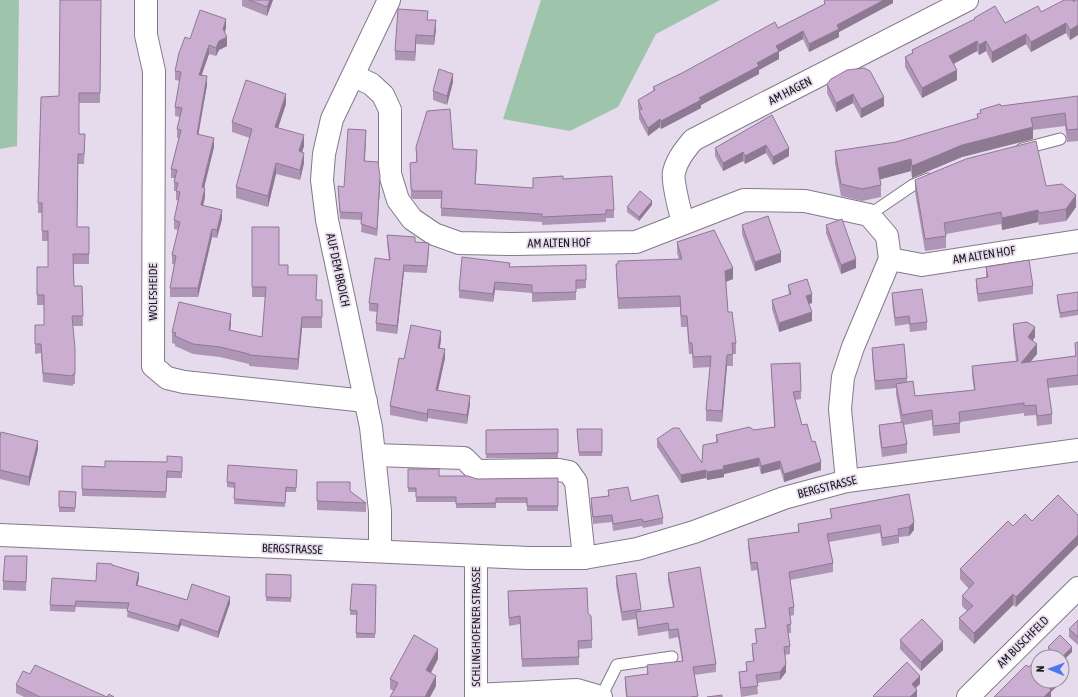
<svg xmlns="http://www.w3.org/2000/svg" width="1078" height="697" font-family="'Asap Condensed',sans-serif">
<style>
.green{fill:#9fc4ac}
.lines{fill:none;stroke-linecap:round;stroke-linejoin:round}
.service-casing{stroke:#83798a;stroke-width:13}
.minor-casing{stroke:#83798a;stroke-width:24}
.tertiary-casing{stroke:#83798a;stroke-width:24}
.service{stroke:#fff;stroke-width:11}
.minor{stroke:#fff;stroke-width:22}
.tertiary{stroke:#fff;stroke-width:22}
.wall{fill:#af95b5}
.shaded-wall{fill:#8e7993}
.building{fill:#cbadd2;stroke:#8e7993}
.labels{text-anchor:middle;stroke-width:3.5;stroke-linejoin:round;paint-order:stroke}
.street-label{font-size:12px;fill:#1b171d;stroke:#e6dbed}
</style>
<rect width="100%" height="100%" fill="#e6dbed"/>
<g class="green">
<path d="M 0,0 L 19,0 L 17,146 L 0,149 Z"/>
<path d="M 541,0 L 720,0 L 656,34 L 618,107 L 570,131 L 503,119 Z"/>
</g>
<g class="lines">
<defs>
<g id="service">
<path d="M 1022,149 L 1060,139"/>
<path d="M 869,215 L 913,185 L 928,179"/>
<path d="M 601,697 L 617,665 L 672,657"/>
</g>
<g id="minor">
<path d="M 146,0 L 146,35 L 154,71 L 153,366 L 167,378 L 184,382 L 366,401"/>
<path d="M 354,76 L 371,84 L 383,95 L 390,110 L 390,174 L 398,200 L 412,219 L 434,234 L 459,243 L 513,244 L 636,242 L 744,200 L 805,201 L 869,215 L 887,236 L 890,259 L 853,347 L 843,377 L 840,409 L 847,481"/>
<path d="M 684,223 C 680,214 672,180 674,172 C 677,159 685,150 693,140 L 967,0"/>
<path d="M 890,259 L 922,265 L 1078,241"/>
<path d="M 374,455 L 464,458 L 477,471 L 559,470 L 569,472 L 576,482 L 584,558"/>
<path d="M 380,551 L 380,511 L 371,427 L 327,220 L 322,180 L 324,154 L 332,119 L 389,0"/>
<path d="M 476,556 L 476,697"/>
<path d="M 476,695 L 577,690 L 601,697"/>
<path d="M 968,697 L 1078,588"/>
</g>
<path id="tertiary" d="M 0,535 L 528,558 L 584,558 L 637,549 L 694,532 L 784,498 L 847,481 L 1078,450"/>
</defs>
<use href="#service" class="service-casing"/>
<use href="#minor" class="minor-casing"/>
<use href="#tertiary" class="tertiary-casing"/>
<use href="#service" class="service"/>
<use href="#minor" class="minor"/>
<use href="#tertiary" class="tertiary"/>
</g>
<g class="wall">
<path d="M 101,0 L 100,103 L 79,103 L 79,134 L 85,144 L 84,164 L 78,164 L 77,227 L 89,227 L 89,264 L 73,264 L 74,286 L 82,286 L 83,326 L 73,326 L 75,374 L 75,384 L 73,384 L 73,386 L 43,382 L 41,353 L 35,354 L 35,325 L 44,325 L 44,305 L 37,305 L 37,267 L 48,267 L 48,241 L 42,241 L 42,213 L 38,213 L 38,203 L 59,96 Z"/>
<path d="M 242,0 L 273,0 L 267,16 L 242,6 Z"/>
<path d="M 893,0 L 893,3 L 839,32 L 839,37 L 809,52 L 803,39 L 779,52 L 779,59 L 759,70 L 759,74 L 701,105 L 701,108 L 661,129 L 660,127 L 648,136 L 639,119 L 639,111 L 638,108 L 638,100 L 653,91 L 653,87 L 778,28 L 824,4 L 824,1 Z"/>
<path d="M 1073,0 L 1078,0 L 1078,35 L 1070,40 L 1066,33 L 1031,52 L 1026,44 L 992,63 L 986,51 L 979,55 L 977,51 L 954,64 L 957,80 L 922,98 L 905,67 L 905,57 L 912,53 L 912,50 L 974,20 L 974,18 L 1005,23 L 1041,12 Z"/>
<path d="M 428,20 L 436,29 L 434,45 L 416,44 L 415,61 L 395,60 L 395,51 Z"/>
<path d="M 226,28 L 225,32 L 227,46 L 219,50 L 216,56 L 209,54 L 201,75 L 207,85 L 198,134 L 214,147 L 204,188 L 205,197 L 203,206 L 222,219 L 217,238 L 212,237 L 198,297 L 170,297 L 170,288 L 175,265 L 172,264 L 172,255 L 178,230 L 174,229 L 174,220 L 179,201 L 176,200 L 176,191 L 174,191 L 174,182 L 175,178 L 171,178 L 171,169 L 179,138 L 177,138 L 177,129 L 180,117 L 175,116 L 175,107 L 180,81 L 175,80 L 175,71 L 190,39 Z"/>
<path d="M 453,82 L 447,105 L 433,100 L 433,91 Z"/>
<path d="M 827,84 L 884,106 L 861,118 L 853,103 L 836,112 L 827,93 Z"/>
<path d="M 1078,96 L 1078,141 L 1067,142 L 1065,126 L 1033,130 L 1033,139 L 962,157 L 912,178 L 911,171 L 880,179 L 881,185 L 881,197 L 862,201 L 841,196 L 835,163 L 835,151 L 896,142 L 977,119 L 977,114 L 980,113 L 980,110 L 1001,106 Z"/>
<path d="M 286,104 L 278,128 L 304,146 L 302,152 L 304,163 L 300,180 L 276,174 L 268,207 L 236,198 L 236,187 L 250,138 L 232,132 L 232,122 Z"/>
<path d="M 772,115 L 789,156 L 773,165 L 766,153 L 745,164 L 743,161 L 723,171 L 715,156 L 715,148 Z"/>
<path d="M 366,138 L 365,161 L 380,184 L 377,236 L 361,232 L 362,220 L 340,219 L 338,186 L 344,187 Z"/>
<path d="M 416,147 L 453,149 L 477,159 L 475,184 L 533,188 L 533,178 L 563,179 L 614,210 L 614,218 L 606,218 L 606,222 L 542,225 L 542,222 L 441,216 L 441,199 L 413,199 L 411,197 L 410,163 L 416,162 Z"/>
<path d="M 915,180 L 1046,186 L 1076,207 L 1066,221 L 1039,225 L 1038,222 L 1002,230 L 1001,224 L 946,234 L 946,248 L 925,251 L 915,192 Z"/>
<path d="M 652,205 L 639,221 L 627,212 L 627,207 Z"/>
<path d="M 742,225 L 781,262 L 755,271 L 742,234 Z"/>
<path d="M 826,225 L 856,268 L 841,274 L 826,233 Z"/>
<path d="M 252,227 L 279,265 L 288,275 L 317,300 L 322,300 L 322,328 L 302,328 L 298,370 L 249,366 L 249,364 L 220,357 L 193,354 L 175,346 L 175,344 L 172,343 L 172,332 L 231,324 L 230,330 L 262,337 L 265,297 L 252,297 Z"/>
<path d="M 387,235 L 415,242 L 429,251 L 427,273 L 404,272 L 397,334 L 376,331 L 376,323 L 377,312 L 369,311 L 369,303 L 389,260 L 387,243 Z"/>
<path d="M 677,242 L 733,279 L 726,282 L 728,312 L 736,343 L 736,354 L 733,354 L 733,366 L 727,366 L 722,422 L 706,421 L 706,410 L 710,367 L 693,368 L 692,354 L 689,354 L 687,327 L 681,327 L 680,307 L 618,309 L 616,264 L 679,259 L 677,253 Z"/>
<path d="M 586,265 L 586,288 L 576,289 L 576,300 L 532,302 L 532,293 L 495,290 L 493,302 L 459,298 L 459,290 L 510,267 Z"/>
<path d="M 986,267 L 1033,286 L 1033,294 L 978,302 L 976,287 L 976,279 L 986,277 Z"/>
<path d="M 788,285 L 812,303 L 809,304 L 812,321 L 779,332 L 772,309 L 772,300 L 789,295 Z"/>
<path d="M 892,293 L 927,322 L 927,330 L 910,332 L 909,324 L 895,326 L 892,301 Z"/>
<path d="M 1057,295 L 1078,295 L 1078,315 L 1060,318 L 1057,300 Z"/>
<path d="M 1013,324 L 1035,337 L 1033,340 L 1037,354 L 1030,362 L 1075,356 L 1075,343 L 1078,342 L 1078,385 L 1048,388 L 1052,414 L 1052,424 L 1037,426 L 1036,415 L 1024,416 L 1024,413 L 960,422 L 960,433 L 933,436 L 932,420 L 904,425 L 907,444 L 907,453 L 882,457 L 879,434 L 879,425 L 901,422 L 896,394 L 896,388 L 875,390 L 872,357 L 872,348 L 907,378 L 907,382 L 915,396 L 974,390 L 972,376 L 972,366 L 1016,361 L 1013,333 Z"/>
<path d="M 441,340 L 440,348 L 445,358 L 438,390 L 470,404 L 467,424 L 428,418 L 427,422 L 390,415 L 390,406 L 404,359 Z"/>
<path d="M 771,364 L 801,391 L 801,399 L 795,400 L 802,425 L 821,470 L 784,482 L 780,469 L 761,474 L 759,466 L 724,474 L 724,477 L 707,480 L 706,478 L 681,483 L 657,447 L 657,439 L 702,463 L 716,443 L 716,435 L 774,427 Z"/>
<path d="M 558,429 L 558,458 L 486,458 L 486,430 Z"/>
<path d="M 577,429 L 602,429 L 602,456 L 579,456 Z"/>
<path d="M 0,437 L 38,449 L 29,486 L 0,479 Z"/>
<path d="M 182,457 L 182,478 L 167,478 L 166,498 L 82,496 L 82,466 L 105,467 L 167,462 Z"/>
<path d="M 408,469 L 439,476 L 477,479 L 558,478 L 558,511 L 527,511 L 527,503 L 496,503 L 496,508 L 456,508 L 456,502 L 416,502 L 416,492 L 408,492 Z"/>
<path d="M 297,475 L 296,492 L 286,492 L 285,507 L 234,504 L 235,488 L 227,487 L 227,482 Z"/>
<path d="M 317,482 L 350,491 L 366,503 L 366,512 L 317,510 Z"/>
<path d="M 608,490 L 631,501 L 663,518 L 663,524 L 643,528 L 642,526 L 613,531 L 612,522 L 593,524 L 591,505 L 591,498 L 608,496 Z"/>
<path d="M 59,491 L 76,492 L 75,512 L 59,512 Z"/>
<path d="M 909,494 L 914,530 L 909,536 L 899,537 L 899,543 L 882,546 L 880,533 L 829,542 L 833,563 L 833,572 L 790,580 L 794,607 L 794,615 L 790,616 L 791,624 L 791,633 L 788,633 L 790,646 L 790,654 L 785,655 L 786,672 L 780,680 L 757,683 L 758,694 L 741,697 L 739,680 L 739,672 L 746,671 L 746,662 L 753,661 L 752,652 L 752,644 L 756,643 L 755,629 L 765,628 L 757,570 L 751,571 L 748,547 L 748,539 L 798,532 L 798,524 L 831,518 L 830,509 Z"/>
<path d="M 1025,514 L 1016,607 L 1013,605 L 974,644 L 959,629 L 959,618 L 967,611 L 962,606 L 962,596 L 969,589 L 960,579 L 960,569 L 1013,526 Z"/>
<path d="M 27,565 L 26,591 L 3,590 L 3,581 Z"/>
<path d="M 112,565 L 139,579 L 137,585 L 187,600 L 230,603 L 218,638 L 181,625 L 178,632 L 127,617 L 128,609 L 76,607 L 75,612 L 50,611 L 50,605 L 96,581 Z"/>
<path d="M 668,573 L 716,664 L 716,672 L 694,675 L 698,697 L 626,697 L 625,685 L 625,677 L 647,674 L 647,665 L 682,661 L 678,637 L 669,639 L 668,631 L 638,636 L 636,619 L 622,621 L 616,585 L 616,576 L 641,609 L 641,611 L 673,607 L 668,581 Z"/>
<path d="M 266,574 L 291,575 L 291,602 L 266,601 Z"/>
<path d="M 376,585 L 375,638 L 356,638 L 356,615 L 350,615 L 350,610 Z"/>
<path d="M 508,591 L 588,613 L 592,640 L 592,648 L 579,649 L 579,665 L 522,667 L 520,624 L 509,626 Z"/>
<path d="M 1078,620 L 1078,645 L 1069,637 L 1069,629 Z"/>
<path d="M 900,640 L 943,650 L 921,671 L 900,649 Z"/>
<path d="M 1048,647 L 1072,652 L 1062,657 L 1054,657 L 1048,651 Z"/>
<path d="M 438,659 L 431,673 L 436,686 L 430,697 L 390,697 L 394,691 L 390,689 L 390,679 Z"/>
<path d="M 30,674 L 107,697 L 24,697 L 16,693 L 16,685 Z"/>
</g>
<g class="shaded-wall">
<path d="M 270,0 L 273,0 L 267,16 L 267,7 Z"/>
<path d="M 884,0 L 893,0 L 893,3 L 839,32 L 839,37 L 809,52 L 809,44 L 837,25 Z"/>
<path d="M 226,19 L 226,28 L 223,37 L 223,29 Z"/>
<path d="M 436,20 L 436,29 L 434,45 L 434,36 Z"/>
<path d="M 1066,23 L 1066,33 L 1031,52 L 1031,42 Z"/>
<path d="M 1078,25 L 1078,35 L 1070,40 L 1070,30 Z"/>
<path d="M 803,31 L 803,39 L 779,52 L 779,59 L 759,70 L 759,74 L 701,105 L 701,108 L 661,129 L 661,121 L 757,63 L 776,46 Z"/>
<path d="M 1026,34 L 1026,44 L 992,63 L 992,52 Z"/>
<path d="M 416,35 L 416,44 L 415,61 L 415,52 Z"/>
<path d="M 227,37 L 227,46 L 219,50 L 216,56 L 216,48 L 219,41 Z"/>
<path d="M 977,41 L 977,51 L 949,66 L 949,56 Z"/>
<path d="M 986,41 L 986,51 L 979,55 L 979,45 Z"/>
<path d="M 209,45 L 209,54 L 199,83 L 199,75 Z"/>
<path d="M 957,70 L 957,80 L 922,98 L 922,88 Z"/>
<path d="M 453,74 L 453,82 L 447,105 L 447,96 Z"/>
<path d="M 207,76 L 207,85 L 197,143 L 197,134 Z"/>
<path d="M 286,94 L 286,104 L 275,137 L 275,127 Z"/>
<path d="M 853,94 L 853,103 L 836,112 L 836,103 Z"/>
<path d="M 884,97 L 884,106 L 861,118 L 861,109 Z"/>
<path d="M 660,119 L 660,127 L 648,136 L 648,128 Z"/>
<path d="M 1033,127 L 1033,139 L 962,157 L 912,178 L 912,166 L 962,145 Z"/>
<path d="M 366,130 L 366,138 L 364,169 L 364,161 Z"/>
<path d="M 304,135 L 304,146 L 299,162 L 299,151 Z"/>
<path d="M 214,138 L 214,147 L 202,196 L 202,187 Z"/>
<path d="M 766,145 L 766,153 L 745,164 L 745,156 Z"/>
<path d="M 789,148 L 789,156 L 773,165 L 773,157 Z"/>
<path d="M 477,150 L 477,159 L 475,193 L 475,184 Z"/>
<path d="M 743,152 L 743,161 L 723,171 L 723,163 Z"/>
<path d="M 304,153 L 304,163 L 300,180 L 300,170 Z"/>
<path d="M 911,159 L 911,171 L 878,180 L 878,168 Z"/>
<path d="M 276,163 L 276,174 L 268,207 L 268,196 Z"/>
<path d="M 380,176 L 380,184 L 377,236 L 377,229 Z"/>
<path d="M 205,188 L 205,197 L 201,214 L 201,205 Z"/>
<path d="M 1076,195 L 1076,207 L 1066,221 L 1066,209 Z"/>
<path d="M 652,201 L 652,205 L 639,221 L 639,217 Z"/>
<path d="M 222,210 L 222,219 L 217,238 L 217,230 Z"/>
<path d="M 1038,210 L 1038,222 L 1002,230 L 1002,218 Z"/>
<path d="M 212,229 L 212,237 L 198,297 L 198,288 Z"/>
<path d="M 781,253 L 781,262 L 755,271 L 755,262 Z"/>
<path d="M 856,259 L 856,268 L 841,274 L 841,265 Z"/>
<path d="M 404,265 L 404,272 L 397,334 L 397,326 Z"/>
<path d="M 733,268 L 733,279 L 725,282 L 725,271 Z"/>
<path d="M 495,282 L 495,290 L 493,302 L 493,294 Z"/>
<path d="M 812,294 L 812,303 L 806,305 L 806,296 Z"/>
<path d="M 812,312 L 812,321 L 779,332 L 779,323 Z"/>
<path d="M 231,314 L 231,324 L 229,340 L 229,330 Z"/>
<path d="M 302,317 L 302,328 L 298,370 L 298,359 Z"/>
<path d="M 1035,327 L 1035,337 L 1028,347 L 1028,337 Z"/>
<path d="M 441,331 L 441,340 L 438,356 L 438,348 Z"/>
<path d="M 1037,344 L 1037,354 L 1021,373 L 1021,363 Z"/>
<path d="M 445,349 L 445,358 L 436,399 L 436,390 Z"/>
<path d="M 727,355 L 727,366 L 722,422 L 722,411 Z"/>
<path d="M 470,396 L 470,404 L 467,424 L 467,415 Z"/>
<path d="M 428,409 L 428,418 L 427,422 L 427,414 Z"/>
<path d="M 38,441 L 38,449 L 29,486 L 29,477 Z"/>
<path d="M 759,458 L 759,466 L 724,474 L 724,477 L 707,480 L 707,472 L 723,466 Z"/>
<path d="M 780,461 L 780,469 L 761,474 L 761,466 Z"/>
<path d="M 821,462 L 821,470 L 784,482 L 784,474 Z"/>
<path d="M 706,470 L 706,478 L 681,483 L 681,475 Z"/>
<path d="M 914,522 L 914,530 L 909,536 L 909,527 Z"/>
<path d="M 1078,535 L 1078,545 L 1016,607 L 1016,597 Z"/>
<path d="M 139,573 L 139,579 L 136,591 L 136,585 Z"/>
<path d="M 1013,594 L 1013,605 L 974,644 L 974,633 Z"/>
<path d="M 230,597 L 230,603 L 218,638 L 218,632 Z"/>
<path d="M 181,619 L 181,625 L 178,632 L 178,626 Z"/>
<path d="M 943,641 L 943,650 L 921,671 L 921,662 Z"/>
<path d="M 1072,647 L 1072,652 L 1062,662 L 1062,657 Z"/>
<path d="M 438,649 L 438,659 L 426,681 L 426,670 Z"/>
<path d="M 786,664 L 786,672 L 780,680 L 780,672 Z"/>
<path d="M 436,676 L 436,686 L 430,697 L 425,697 Z"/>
<path d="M 920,676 L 920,684 L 912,692 L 912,684 Z"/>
<path d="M 1052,681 L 1061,681 L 1061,683 L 1051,692 L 1051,697 L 1044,697 L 1047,686 Z"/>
<path d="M 917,690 L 917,697 L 910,697 Z"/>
</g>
<g class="building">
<path d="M 60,0 L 101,0 L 100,93 L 79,93 L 79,134 L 85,134 L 84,154 L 78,154 L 77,227 L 89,227 L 89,254 L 73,254 L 74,286 L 82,286 L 83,316 L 72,316 L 75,348 L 75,374 L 73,374 L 73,376 L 43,373 L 41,344 L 35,344 L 35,325 L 44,325 L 44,295 L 37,295 L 37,267 L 48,267 L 48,231 L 42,231 L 42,203 L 38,203 L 41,97 L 59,96 Z"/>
<path d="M 249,0 L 270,0 L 267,7 Z"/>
<path d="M 826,0 L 884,0 L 837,25 L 839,29 L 809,44 L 803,31 L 776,46 L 779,51 L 757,63 L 759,66 L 699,98 L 701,100 L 661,121 L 660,119 L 648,128 L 639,111 L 642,109 L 638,100 L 655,90 L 653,87 L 684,72 L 775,22 L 778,28 L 825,4 L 824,1 Z"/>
<path d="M 1064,0 L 1073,0 L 1074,2 L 1074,0 L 1078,0 L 1078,25 L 1070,30 L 1066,23 L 1031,42 L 1026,34 L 992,52 L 986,41 L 979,45 L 977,41 L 949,56 L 957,70 L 922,88 L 905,57 L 913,53 L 912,50 L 975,19 L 974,18 L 995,6 L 1005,23 L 1038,6 L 1041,12 Z"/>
<path d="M 398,9 L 428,11 L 427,20 L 436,20 L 434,36 L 416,35 L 415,52 L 395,51 Z"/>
<path d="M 200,10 L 226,19 L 223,29 L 227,37 L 219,41 L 216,48 L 209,45 L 199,75 L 207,76 L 197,134 L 214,138 L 202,187 L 205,188 L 201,205 L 222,210 L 217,230 L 212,229 L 198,288 L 170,288 L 176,256 L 172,255 L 180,222 L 174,220 L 180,192 L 176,191 L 178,183 L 174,182 L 177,170 L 171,169 L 181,130 L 177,129 L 182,108 L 175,107 L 181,72 L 175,71 L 179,53 L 185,37 L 190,39 Z"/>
<path d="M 864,68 L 870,71 L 884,97 L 861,109 L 853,94 L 836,103 L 827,84 L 831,79 L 847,70 Z"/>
<path d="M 439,69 L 453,74 L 447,96 L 433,91 Z"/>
<path d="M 246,80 L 286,94 L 275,127 L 304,135 L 299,151 L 304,153 L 300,170 L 276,163 L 268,196 L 236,187 L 252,129 L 232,122 Z"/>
<path d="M 1078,96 L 1078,129 L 1067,130 L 1065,113 L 1031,118 L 1033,127 L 962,145 L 912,166 L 911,159 L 878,168 L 881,185 L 862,189 L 841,184 L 835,151 L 896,142 L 978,118 L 977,114 L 981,113 L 980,110 L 1000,104 L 1001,106 Z"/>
<path d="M 450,109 L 453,149 L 477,150 L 475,184 L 533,188 L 533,178 L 563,176 L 563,179 L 612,176 L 614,210 L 606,210 L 606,214 L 542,217 L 542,214 L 441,208 L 442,191 L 413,191 L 411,188 L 410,163 L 417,162 L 416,147 L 427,111 Z"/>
<path d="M 772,115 L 789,148 L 773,157 L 766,145 L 745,156 L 743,152 L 723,163 L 715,148 Z"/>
<path d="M 348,129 L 366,130 L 364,161 L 378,162 L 380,176 L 377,229 L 361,224 L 362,213 L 340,212 L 338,186 L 344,187 Z"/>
<path d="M 1036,141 L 1046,186 L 1062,184 L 1076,195 L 1066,209 L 1039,213 L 1038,210 L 1002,218 L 1001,212 L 944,223 L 946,236 L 925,239 L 915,180 L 966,159 Z"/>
<path d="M 640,191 L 652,201 L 639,217 L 627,207 Z"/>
<path d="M 768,216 L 781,253 L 755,262 L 742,225 Z"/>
<path d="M 842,219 L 856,259 L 841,265 L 826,225 Z"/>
<path d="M 252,227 L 279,227 L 279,265 L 288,265 L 288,275 L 317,275 L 316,300 L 322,300 L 322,317 L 302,317 L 298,359 L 249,355 L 249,354 L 220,347 L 193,344 L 175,336 L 176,333 L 172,332 L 179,302 L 231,314 L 229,330 L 262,337 L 266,287 L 252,287 Z"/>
<path d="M 714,230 L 733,268 L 725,271 L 728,312 L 732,312 L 736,343 L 732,343 L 733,354 L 727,355 L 722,411 L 706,410 L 711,356 L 693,357 L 692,343 L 689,343 L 687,316 L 681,316 L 680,296 L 618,298 L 616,264 L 618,264 L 618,261 L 682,259 L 677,242 Z"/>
<path d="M 387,235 L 415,237 L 415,242 L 429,243 L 427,266 L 404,265 L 397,326 L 376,323 L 378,304 L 369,303 L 375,258 L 390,260 Z"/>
<path d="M 462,257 L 510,263 L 509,267 L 586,265 L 586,280 L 576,280 L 576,292 L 532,293 L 532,285 L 495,282 L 493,294 L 459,290 Z"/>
<path d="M 1029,260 L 1033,286 L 978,294 L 976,279 L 988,277 L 986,267 Z"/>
<path d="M 807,279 L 812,294 L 806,296 L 812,312 L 779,323 L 772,300 L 791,294 L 788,285 Z"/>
<path d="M 922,289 L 927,322 L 910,324 L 909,316 L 895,318 L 892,293 Z"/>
<path d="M 1078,292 L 1078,310 L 1060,313 L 1057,295 Z"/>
<path d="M 1027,322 L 1035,327 L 1028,337 L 1037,344 L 1021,363 L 1076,356 L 1075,343 L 1078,342 L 1078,375 L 1047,379 L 1052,414 L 1037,416 L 1036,405 L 1024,406 L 1024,403 L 959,412 L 960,423 L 933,426 L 932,410 L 902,415 L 896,384 L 913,381 L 915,396 L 975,390 L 972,366 L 1018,361 L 1013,324 Z"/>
<path d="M 411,325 L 441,331 L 438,348 L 445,349 L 436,390 L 470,396 L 467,415 L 428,409 L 427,414 L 390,406 L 399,358 L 404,359 Z"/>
<path d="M 904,344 L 907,378 L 875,381 L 872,348 Z"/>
<path d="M 800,363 L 801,391 L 793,392 L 802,425 L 807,424 L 812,442 L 815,441 L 821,462 L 784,474 L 780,461 L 761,466 L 759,458 L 723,466 L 724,469 L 707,472 L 706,470 L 681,475 L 657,439 L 673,428 L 679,428 L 702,463 L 703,445 L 718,442 L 716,435 L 749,427 L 754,430 L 775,427 L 771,364 Z"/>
<path d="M 903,422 L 907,444 L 882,448 L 879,425 Z"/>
<path d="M 558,429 L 558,453 L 486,454 L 486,430 Z"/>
<path d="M 577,429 L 602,429 L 602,452 L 579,452 Z"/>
<path d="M 1,432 L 38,441 L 29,477 L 0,470 L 0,437 Z"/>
<path d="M 167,456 L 182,457 L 182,472 L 167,471 L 166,492 L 82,489 L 82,466 L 105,467 L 105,461 L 167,462 Z"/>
<path d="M 228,465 L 297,470 L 296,488 L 286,487 L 285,503 L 234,499 L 235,483 L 227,482 Z"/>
<path d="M 408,469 L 439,469 L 439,476 L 468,476 L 477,479 L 558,478 L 558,506 L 527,506 L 527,498 L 496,498 L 496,503 L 456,504 L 456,497 L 416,497 L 416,488 L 408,488 Z"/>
<path d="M 317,482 L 350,482 L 350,491 L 366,503 L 317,501 Z"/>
<path d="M 628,487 L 631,501 L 658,495 L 663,518 L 643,522 L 642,519 L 613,524 L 612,515 L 593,517 L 591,498 L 609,496 L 608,490 Z"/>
<path d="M 59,491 L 76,492 L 75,508 L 59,507 Z"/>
<path d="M 909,494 L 914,522 L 909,527 L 898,529 L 899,535 L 882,538 L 880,525 L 827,534 L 833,563 L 789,572 L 794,607 L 789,608 L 791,624 L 787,625 L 790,646 L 784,647 L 786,664 L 780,672 L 756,675 L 758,686 L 741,688 L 739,672 L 747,671 L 746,662 L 754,661 L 752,644 L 757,643 L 755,629 L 766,628 L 757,562 L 751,563 L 748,539 L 799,532 L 798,524 L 832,518 L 830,509 Z"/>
<path d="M 1058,495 L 1078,515 L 1078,535 L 1016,597 L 1013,594 L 974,633 L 959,618 L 973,606 L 962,596 L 974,583 L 960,569 L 1008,521 L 1013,526 L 1025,514 L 1032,521 Z"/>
<path d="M 5,556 L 27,556 L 26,582 L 3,581 Z"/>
<path d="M 97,563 L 112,564 L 112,565 L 139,573 L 136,585 L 187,600 L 192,584 L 230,597 L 218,632 L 181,619 L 178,626 L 127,611 L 129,603 L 76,601 L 75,606 L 50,605 L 52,578 L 96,581 Z"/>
<path d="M 700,567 L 716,664 L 693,667 L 698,696 L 690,697 L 627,697 L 625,677 L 648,674 L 647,665 L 683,661 L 678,629 L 669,630 L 668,623 L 638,628 L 636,612 L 674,607 L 668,573 Z"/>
<path d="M 636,573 L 641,609 L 622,612 L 616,576 Z"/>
<path d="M 266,574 L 291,575 L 291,598 L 266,597 Z"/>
<path d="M 352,584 L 376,585 L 375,634 L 356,633 L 357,611 L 350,610 Z"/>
<path d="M 587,588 L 588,613 L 591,616 L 592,640 L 578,641 L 579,657 L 522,659 L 520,616 L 509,618 L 508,591 Z"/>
<path d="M 922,619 L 943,641 L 921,662 L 900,640 Z"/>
<path d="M 1078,620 L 1078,637 L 1069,629 Z"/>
<path d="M 414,635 L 438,649 L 426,670 L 436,676 L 425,697 L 390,697 L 398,683 L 390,679 Z"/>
<path d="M 1060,635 L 1072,647 L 1062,657 L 1058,657 L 1048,647 Z"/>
<path d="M 1042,653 L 1046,657 L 1038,657 Z"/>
<path d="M 1038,657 L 1038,681 L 1052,681 L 1047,686 L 1051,690 L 1044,697 L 994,697 L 1026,665 L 1029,667 Z"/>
<path d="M 907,662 L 920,676 L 912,684 L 917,690 L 910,697 L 874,697 L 873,696 Z"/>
<path d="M 35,665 L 107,697 L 40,697 L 16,685 L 23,671 L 30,674 Z"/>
<path d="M 109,694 L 114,697 L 107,697 Z"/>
<path d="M 722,695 L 722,697 L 707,697 Z"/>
</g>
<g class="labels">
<g class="street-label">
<text transform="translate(790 91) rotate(-27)" y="4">AM HAGEN</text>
<text transform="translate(559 243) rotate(-1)" y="4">AM ALTEN HOF</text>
<text transform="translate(984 255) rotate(-9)" y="4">AM ALTEN HOF</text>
<text transform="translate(338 270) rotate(78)" y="4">AUF DEM BROICH</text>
<text transform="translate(153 292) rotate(-90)" y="4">WOLFSHEIDE</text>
<text transform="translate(827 487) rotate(-14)" y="4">BERGSTRASSE</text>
<text transform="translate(292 549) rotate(2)" y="4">BERGSTRASSE</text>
<text transform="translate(476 627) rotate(-90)" y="4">SCHLINGHOFENER STRASSE</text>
<text transform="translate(1023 642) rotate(-45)" y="4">AM BUSCHFELD</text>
</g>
</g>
<g transform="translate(1050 669) rotate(271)"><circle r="19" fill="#e6dbed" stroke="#958d9a"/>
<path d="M0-3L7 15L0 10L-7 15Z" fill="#4d77ea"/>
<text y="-6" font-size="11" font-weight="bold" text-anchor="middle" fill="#1b171d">N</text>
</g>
</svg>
